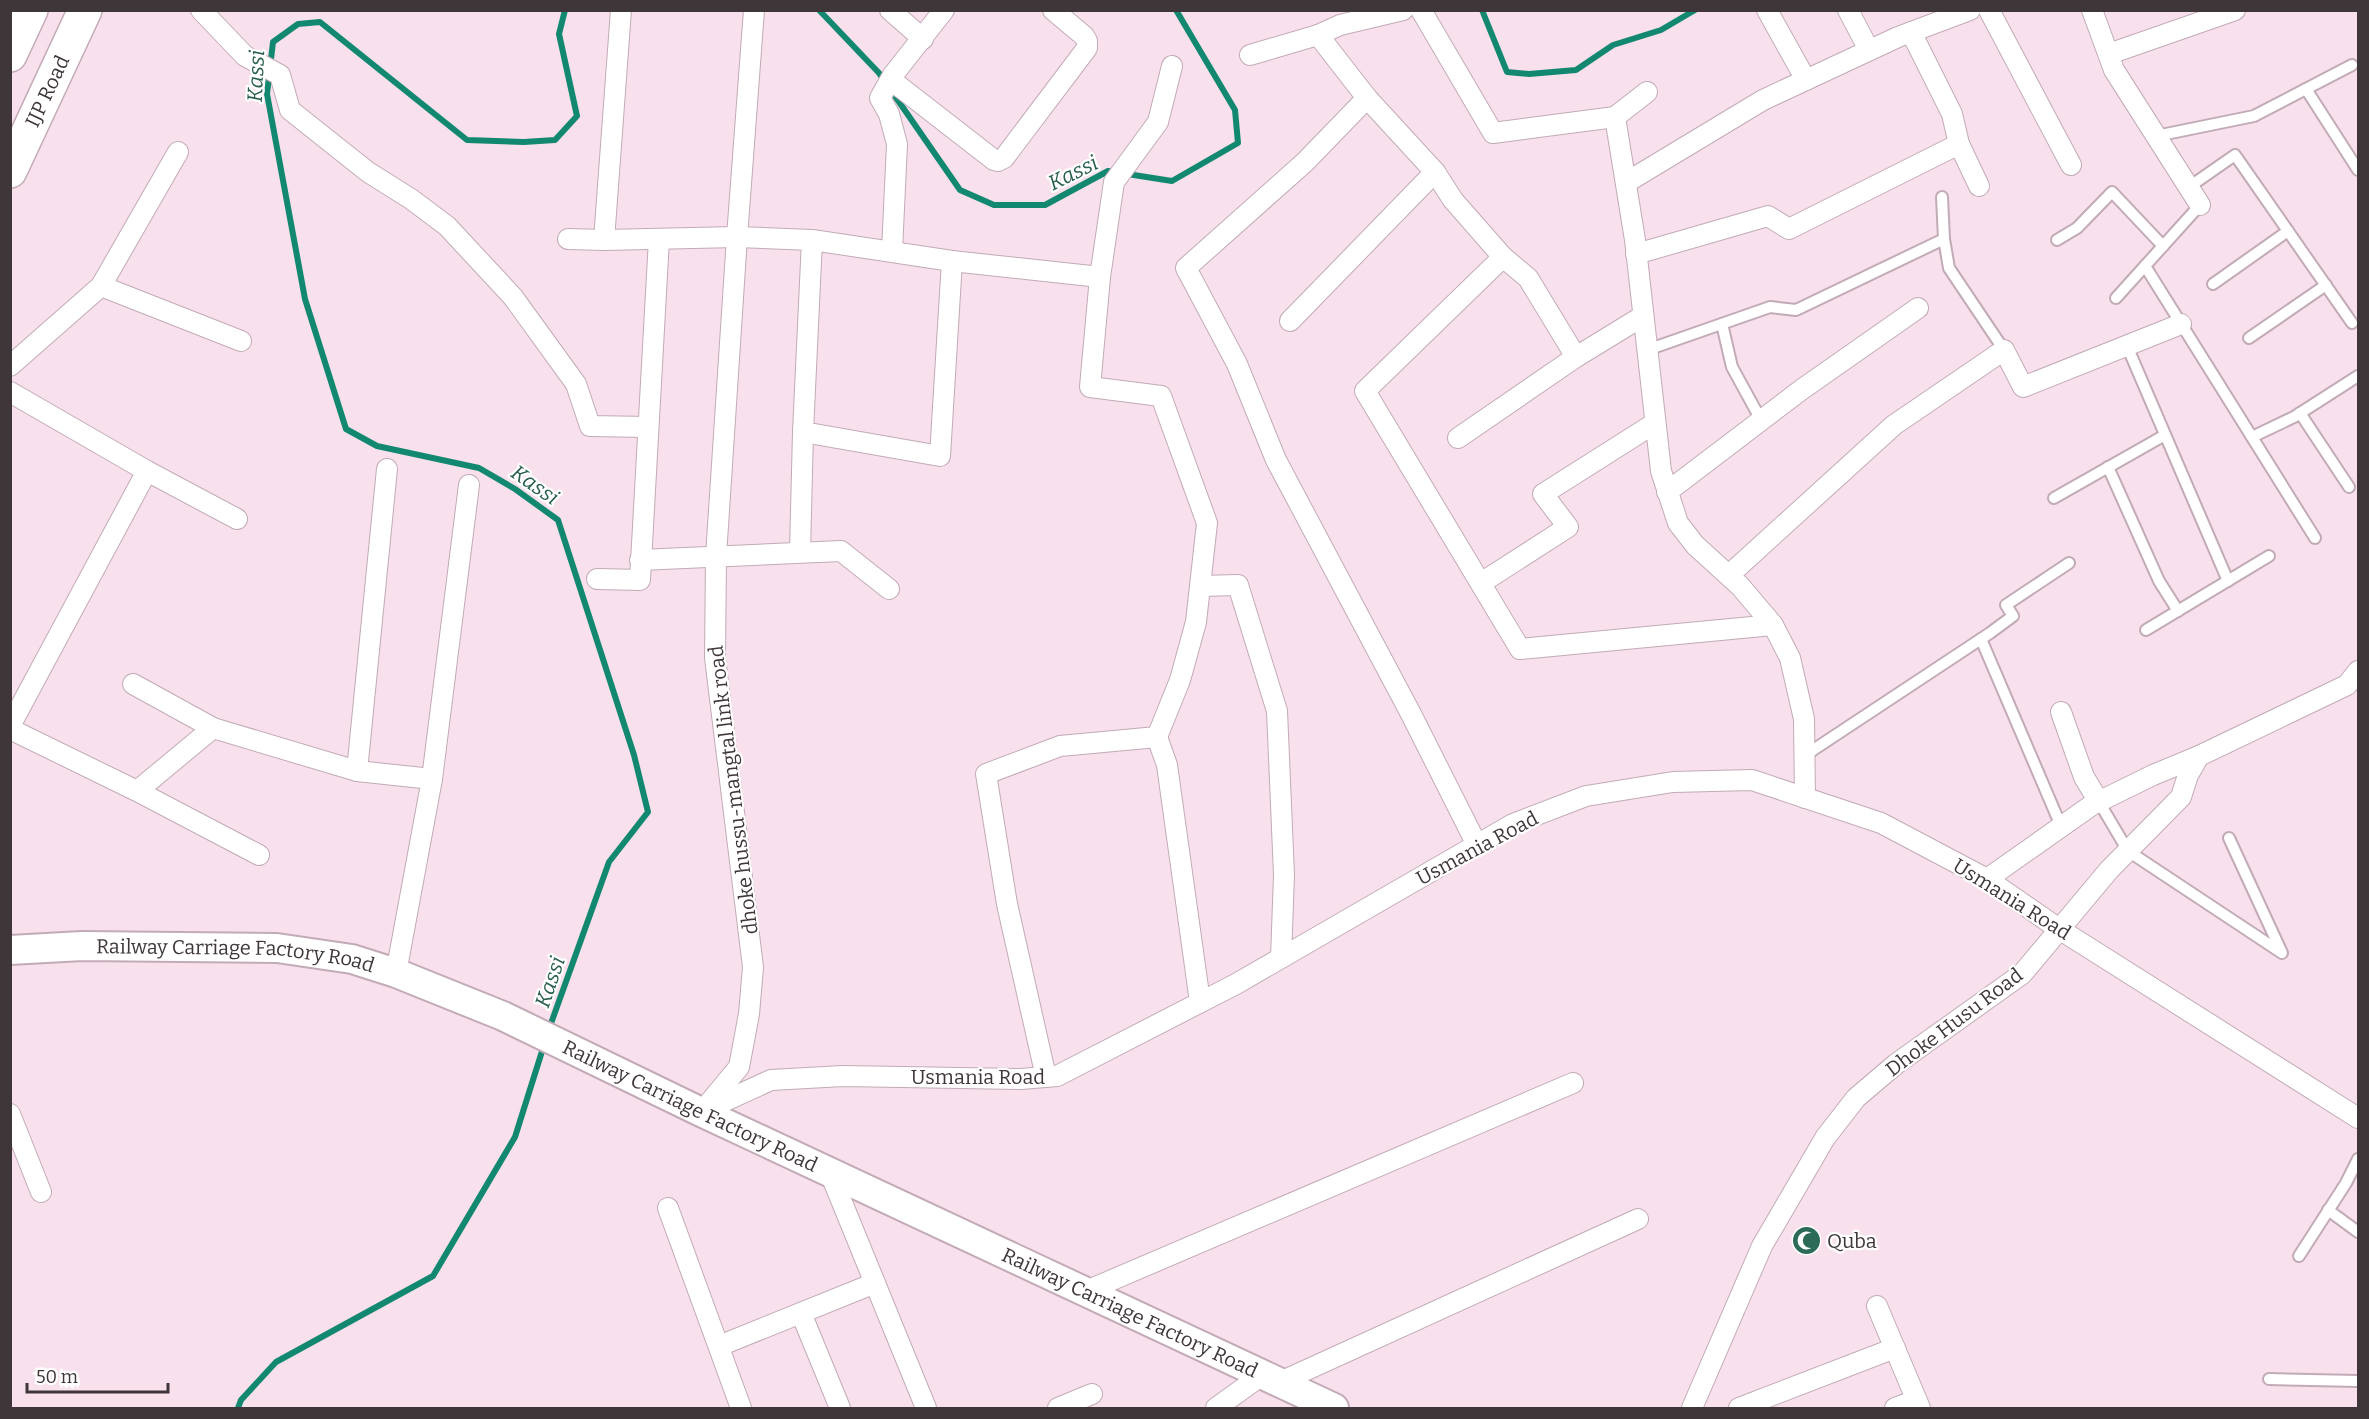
<svg xmlns="http://www.w3.org/2000/svg" width="2369" height="1419" font-family="Bitter,serif">
<style>
.lines{fill:none;stroke-linecap:round;stroke-linejoin:round}
.stream{stroke:#138871;stroke-width:6}
.lane-casing{stroke:#c2abb6;stroke-width:14}
.street-casing{stroke:#c2abb6;stroke-width:22}
.secondary-casing{stroke:#c2abb6;stroke-width:32}
.highway-casing{stroke:#c2abb6;stroke-width:36}
.lane{stroke:#fff;stroke-width:10}
.street{stroke:#fff;stroke-width:20}
.secondary{stroke:#fff;stroke-width:28}
.highway{stroke:#fff;stroke-width:33}
.labels{text-anchor:middle;stroke-width:4.5;stroke-linejoin:round;paint-order:stroke}
.street-label{font-size:20px;fill:#3f363a;stroke:#fff}
.poi-label{font-size:20px;fill:#3f363a;stroke:#fff;text-anchor:start}
.water-label{font-size:21px;font-style:italic;fill:#285e4e;stroke:#fff}
</style>
<rect width="100%" height="100%" fill="#f8e0ec"/>
<g class="lines">
<g class="stream">
<path d="M 819,10 L 879,73 L 960,190 L 994,205 L 1045,205 L 1108,171 L 1172,181 L 1238,143 L 1235,110 L 1176,10"/>
<path d="M 1482,10 L 1507,72 L 1529,74 L 1576,70 L 1613,45 L 1661,30 L 1695,10"/>
<path d="M 549,1029 L 609,862 L 648,812 L 634,755 L 558,520 L 515,489 L 479,468 L 377,446 L 346,429 L 305,299 L 267,94 L 273,42 L 298,24 L 320,22 L 467,140 L 524,142 L 555,140 L 577,116 L 559,34 L 565,10"/>
<path d="M 238,1408 L 241,1400 L 276,1362 L 433,1276 L 515,1137 L 544,1045"/>
</g>
<defs>
<g id="lane">
<path d="M 2306,89 L 2358,170"/>
<path d="M 2156,136 L 2254,116 L 2352,65"/>
<path d="M 2189,187 L 2235,155 L 2352,323"/>
<path d="M 1942,197 L 1944,239 L 1949,268 L 2004,350"/>
<path d="M 2057,240 L 2077,228 L 2112,192 L 2163,246"/>
<path d="M 2145,266 L 2315,538"/>
<path d="M 2213,284 L 2288,231"/>
<path d="M 2116,298 L 2200,205"/>
<path d="M 1722,324 L 1732,367 L 1761,420"/>
<path d="M 2249,338 L 2326,285"/>
<path d="M 2127,346 L 2228,581"/>
<path d="M 1647,350 L 1770,307 L 1796,310 L 1944,239"/>
<path d="M 2300,413 L 2349,487"/>
<path d="M 2252,437 L 2294,417 L 2358,376"/>
<path d="M 2108,467 L 2159,581 L 2178,611"/>
<path d="M 2054,498 L 2165,435"/>
<path d="M 2146,630 L 2269,556"/>
<path d="M 1981,639 L 2061,826"/>
<path d="M 1804,756 L 1990,633 L 2013,616 L 2006,605 L 2069,563"/>
<path d="M 2099,802 L 2128,851 L 2282,953 L 2229,838"/>
<path d="M 2328,1210 L 2358,1232"/>
<path d="M 2299,1256 L 2346,1183 L 2358,1159"/>
<path d="M 2269,1379 L 2358,1381"/>
</g>
<g id="street">
<path d="M 201,10 L 245,56 L 280,75 L 290,110 L 368,172 L 411,199 L 447,226 L 513,297 L 576,384 L 590,426 L 648,427"/>
<path d="M 621,10 L 604,240 L 737,237 L 812,240 L 952,261 L 940,456 L 803,432 L 812,240"/>
<path d="M 890,10 L 923,39"/>
<path d="M 1421,10 L 1493,133 L 1615,117 L 1647,92"/>
<path d="M 1767,10 L 1806,80"/>
<path d="M 1848,10 L 1869,50"/>
<path d="M 1989,10 L 2071,165"/>
<path d="M 2092,10 L 2114,70 L 2200,205"/>
<path d="M 1911,32 L 1952,114 L 1959,144 L 1979,186"/>
<path d="M 1318,35 L 1367,98 L 1435,172 L 1453,200 L 1503,257 L 1528,278 L 1576,357"/>
<path d="M 2109,54 L 2235,10"/>
<path d="M 1250,55 L 1318,35 L 1340,25 L 1403,10"/>
<path d="M 891,80 L 994,160 L 998,161 L 1004,158 L 1087,48 L 1087,41 L 1084,36 L 1053,10"/>
<path d="M 1367,98 L 1305,162 L 1186,268 L 1237,364 L 1276,460 L 1411,714 L 1477,845"/>
<path d="M 1615,117 L 1635,240 L 1661,471 L 1678,523 L 1695,545 L 1740,586 L 1773,625 L 1790,658 L 1804,719 L 1805,798"/>
<path d="M 1627,182 L 1763,100 L 1898,37 L 1970,10"/>
<path d="M 568,239 L 604,240"/>
<path d="M 892,251 L 897,144 L 889,114 L 880,98 L 893,75 L 944,10"/>
<path d="M 1636,254 L 1768,216 L 1789,229 L 1959,144"/>
<path d="M 1503,257 L 1365,391 L 1520,649 L 1773,625"/>
<path d="M 952,261 L 1100,277"/>
<path d="M 101,286 L 241,341"/>
<path d="M 1290,321 L 1435,172"/>
<path d="M 10,366 L 101,286 L 178,152"/>
<path d="M 10,392 L 147,471 L 237,519"/>
<path d="M 1458,438 L 1576,357 L 1643,316"/>
<path d="M 1667,492 L 1801,390 L 1918,308"/>
<path d="M 800,552 L 803,432"/>
<path d="M 640,560 L 841,551 L 889,589"/>
<path d="M 1729,575 L 1894,425 L 2004,350 L 2023,387 L 2181,324"/>
<path d="M 597,579 L 640,580 L 659,239"/>
<path d="M 1481,583 L 1568,527 L 1543,494 L 1655,423"/>
<path d="M 1200,586 L 1238,585 L 1277,711 L 1284,875 L 1281,958"/>
<path d="M 133,684 L 213,728"/>
<path d="M 2061,712 L 2084,777 L 2099,802"/>
<path d="M 10,726 L 147,471"/>
<path d="M 10,729 L 137,791 L 213,728 L 357,771 L 432,779 L 469,485"/>
<path d="M 1157,737 L 1180,680 L 1196,622 L 1207,523 L 1161,396 L 1090,387 L 1100,277 L 1114,182 L 1158,122 L 1172,66"/>
<path d="M 357,771 L 387,469"/>
<path d="M 137,791 L 259,855"/>
<path d="M 1987,879 L 2092,805 L 2153,775 L 2199,756"/>
<path d="M 396,973 L 432,779"/>
<path d="M 1046,1077 L 1007,904 L 986,774 L 1060,746 L 1157,737 L 1167,765 L 1200,1002"/>
<path d="M 705,1108 L 739,1067 L 749,1014 L 753,967 L 715,658 L 716,556 L 737,237 L 754,10"/>
<path d="M 701,1112 L 771,1080 L 843,1076 L 1021,1079 L 1057,1076 L 1236,984 L 1513,824 L 1586,796 L 1673,782 L 1752,780 L 1881,823 L 1987,879 L 2059,929 L 2358,1118"/>
<path d="M 10,1114 L 41,1192"/>
<path d="M 830,1173 L 926,1408"/>
<path d="M 668,1208 L 741,1408"/>
<path d="M 1084,1292 L 1573,1083"/>
<path d="M 1877,1306 L 1920,1408"/>
<path d="M 801,1313 L 840,1408"/>
<path d="M 719,1346 L 875,1283"/>
<path d="M 1278,1383 L 1638,1219"/>
<path d="M 1058,1408 L 1092,1394"/>
<path d="M 1216,1408 L 1262,1375"/>
<path d="M 1692,1408 L 1762,1246 L 1825,1138 L 1856,1098 L 1896,1064 L 2022,974 L 2109,870 L 2181,797 L 2188,775 L 2199,756 L 2347,685 L 2358,671"/>
<path d="M 1739,1408 L 1895,1348"/>
<path d="M 1895,1408 L 1916,1400"/>
</g>
<g id="secondary">
<path id="s1" d="M 10,950 L 82,946 L 277,948 L 352,959 L 396,973 L 503,1016 L 701,1112 L 1334,1408"/>
</g>
<g id="highway">
<path d="M 10,55 L 31,10"/>
<path id="s2" d="M 10,171 L 85,10"/>
</g>
</defs>
<use href="#lane" class="lane-casing"/>
<use href="#street" class="street-casing"/>
<use href="#secondary" class="secondary-casing"/>
<use href="#highway" class="highway-casing"/>
<use href="#lane" class="lane"/>
<use href="#street" class="street"/>
<use href="#secondary" class="secondary"/>
<use href="#highway" class="highway"/>
</g>
<defs>
<symbol id="mosque-disc" viewBox="-11 -11 22 22"><circle r="9.5" fill="#2b6b58" stroke="#fff"/><path d="M3.5-4.9A6 6 0 1 0 3.5 4.9A5 5 0 1 1 3.5-4.9Z" fill="#fff"/></symbol>
</defs>
<g fill-rule="evenodd">
<use href="#mosque-disc" x="1790" y="1224" width="33" height="33"/>
</g>
<g class="labels">
<g class="street-label">
<text dy="7" stroke="none"><textPath href="#s2" startOffset="88">IJP Road</textPath></text>
<text transform="translate(733 790) rotate(-97)" y="7">dhoke hussu-mangtal link road</text>
<text transform="translate(1477 848) rotate(-28)" y="7">Usmania Road</text>
<text transform="translate(2012 899) rotate(32)" y="7">Usmania Road</text>
<text dy="7" stroke="none"><textPath href="#s1" startOffset="226">Railway Carriage Factory Road</textPath></text>
<text transform="translate(1954 1022) rotate(-37)" y="7">Dhoke Husu Road</text>
<text x="978" y="1084">Usmania Road</text>
<text dy="7" stroke="none"><textPath href="#s1" startOffset="712">Railway Carriage Factory Road</textPath></text>
<text dy="7" stroke="none"><textPath href="#s1" startOffset="1198">Railway Carriage Factory Road</textPath></text>
</g>
<g class="poi-label">
<text x="1827" y="1248">Quba</text>
</g>
<g class="water-label">
<text transform="translate(256 76) rotate(-87)" y="7">Kassi</text>
<text transform="translate(1073 173) rotate(-26)" y="7">Kassi</text>
<text transform="translate(535 485) rotate(35)" y="7">Kassi</text>
<text transform="translate(550 982) rotate(-71)" y="7">Kassi</text>
</g>
</g>
<rect width="2369" height="1419" fill="none" stroke="#3f363a" stroke-width="24"/>
<path d="M27 1383v9h141v-9" fill="none" stroke="#3f363a" stroke-width="3"/>
<text x="36" y="1383" font-size="18" fill="#3f363a" stroke="#ffffff" stroke-width="4.5" paint-order="stroke">50 m</text>
</svg>
